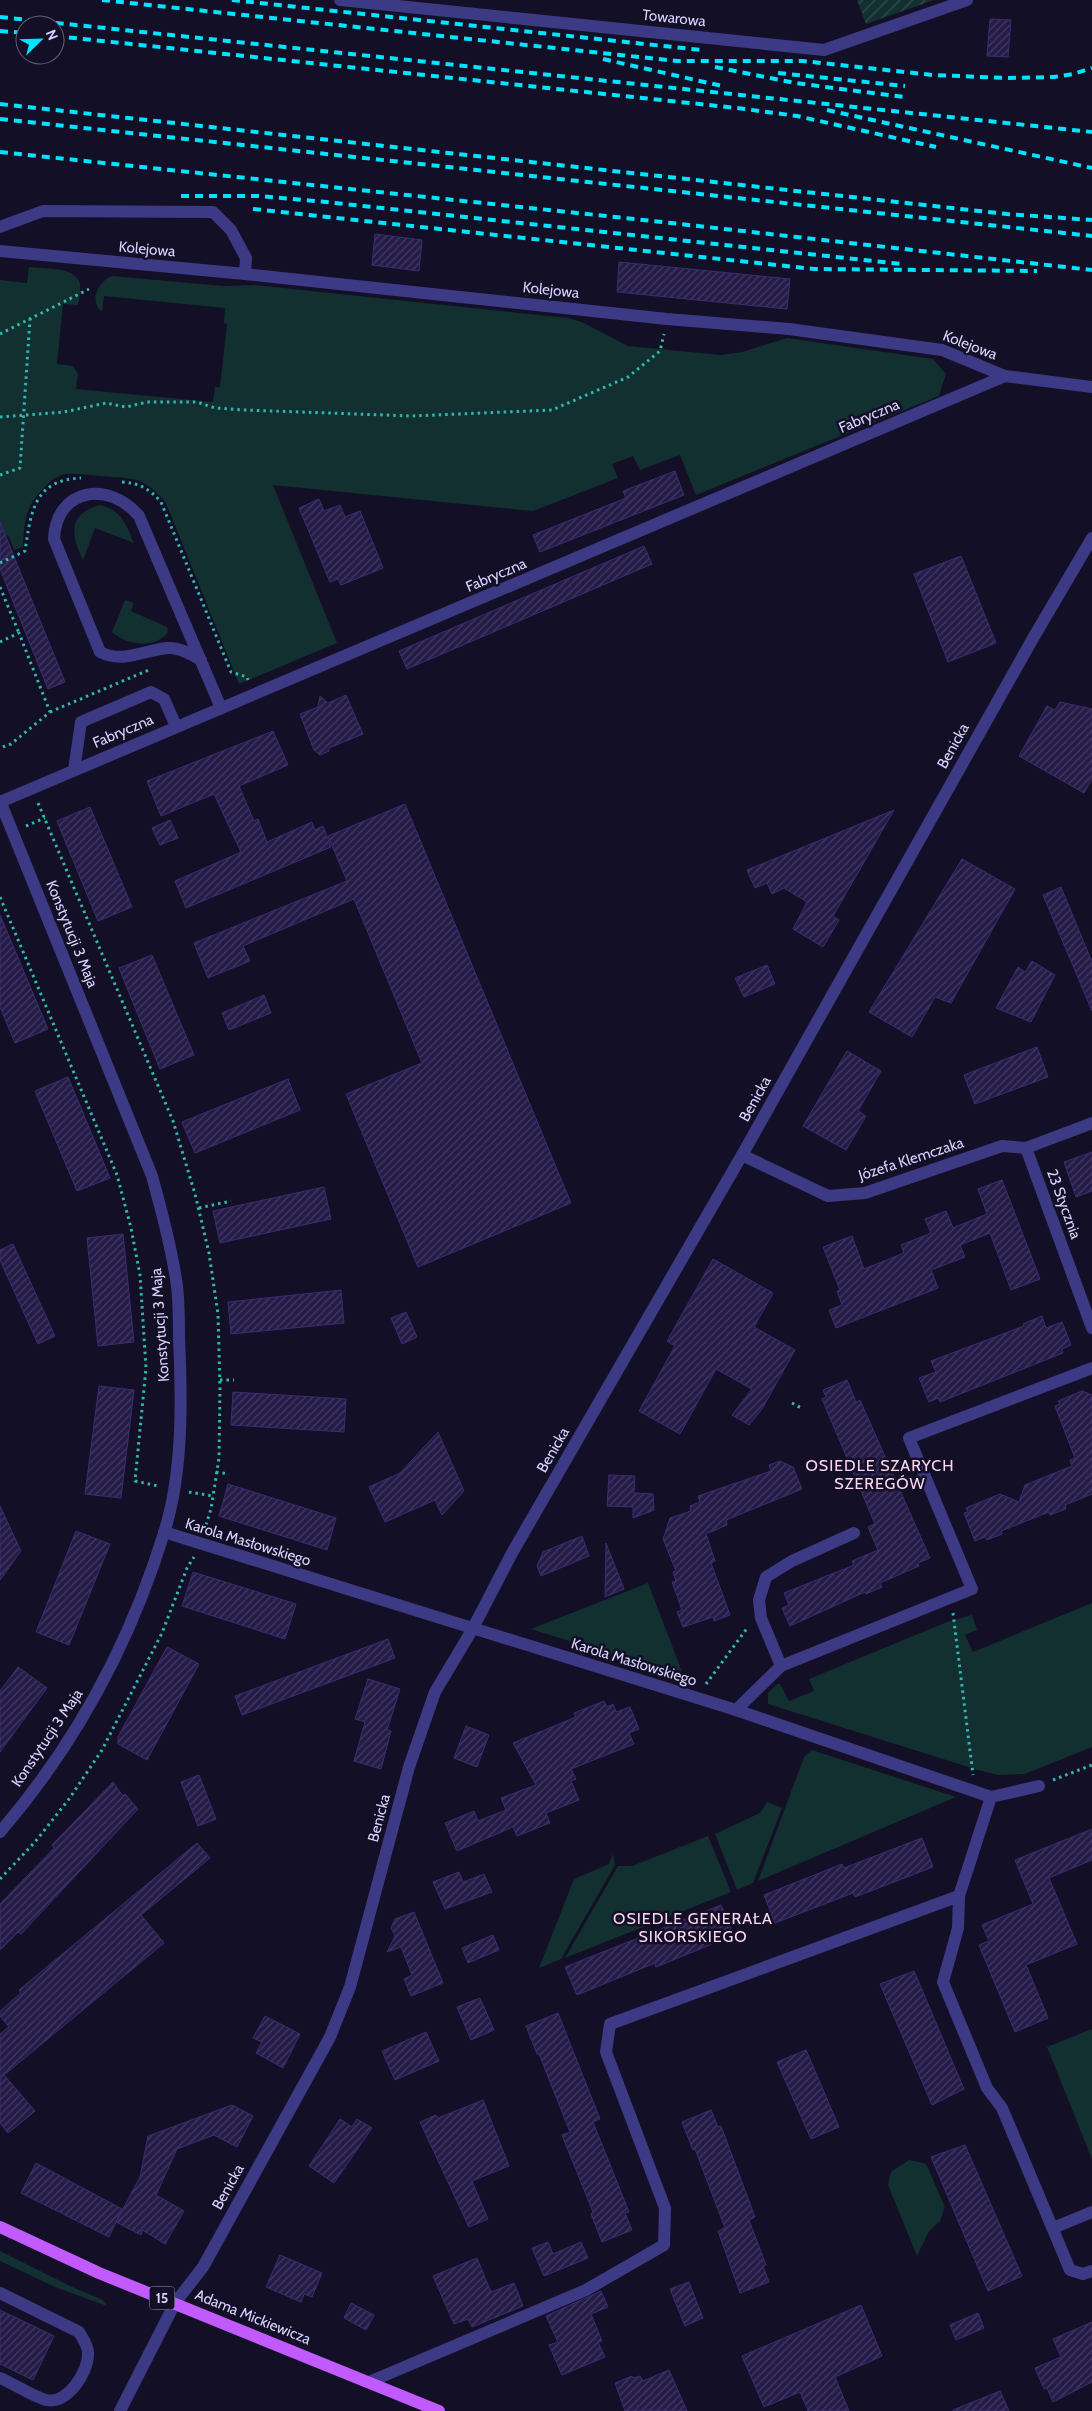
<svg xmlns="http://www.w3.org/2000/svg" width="1092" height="2411" font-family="Cabin,sans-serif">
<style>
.green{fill:#12302f}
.garden{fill:url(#garden-furrows)}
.building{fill:url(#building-hatch);stroke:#3b2d73}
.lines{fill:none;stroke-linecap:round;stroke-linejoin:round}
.path{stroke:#2fb8b0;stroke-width:3;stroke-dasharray:2.5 4;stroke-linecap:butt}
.minor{stroke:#3d3a85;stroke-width:12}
.major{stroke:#c25bff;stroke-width:12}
.rail{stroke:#00e5ff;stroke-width:4;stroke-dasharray:8 6;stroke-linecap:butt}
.labels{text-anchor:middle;stroke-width:5;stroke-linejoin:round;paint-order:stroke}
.shield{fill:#130f26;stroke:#9e99be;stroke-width:1}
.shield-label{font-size:14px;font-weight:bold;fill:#d9d4ff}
.street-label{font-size:15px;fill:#d9d4ff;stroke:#130f26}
.neighbourhood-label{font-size:16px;letter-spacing:1px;fill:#ffd6f0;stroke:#130f26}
</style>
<defs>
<pattern id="garden-furrows" width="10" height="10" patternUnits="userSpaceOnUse" patternTransform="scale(1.25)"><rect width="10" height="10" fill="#12302f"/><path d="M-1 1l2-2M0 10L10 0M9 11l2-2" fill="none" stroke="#344d4e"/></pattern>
<pattern id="building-hatch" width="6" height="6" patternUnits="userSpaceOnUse" patternTransform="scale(1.25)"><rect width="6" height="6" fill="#241b47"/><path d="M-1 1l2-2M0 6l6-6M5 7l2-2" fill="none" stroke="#433b63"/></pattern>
</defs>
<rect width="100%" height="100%" fill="#130f26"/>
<g class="green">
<path d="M 29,267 C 44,269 76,266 80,284 C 81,291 79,298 78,305 L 63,304 L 57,364 L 73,366 L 78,374 L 76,389 L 213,402 L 215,387 L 220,387 L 227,324 L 224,323 L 225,308 L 104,296 L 102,311 L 100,310 C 89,299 100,280 112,276 L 223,286 L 255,285 L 568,318 L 582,322 L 628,346 L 721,355 L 742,352 L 787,338 L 933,359 L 946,374 L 939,396 L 696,495 L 680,455 L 640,470 L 633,456 L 612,464 L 618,478 L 533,511 L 273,485 L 337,643 L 239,684 L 166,503 C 144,476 134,479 101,476 C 90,476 78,473 67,474 C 59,474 52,480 47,485 C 26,503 24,521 23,547 L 14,550 L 8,535 L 0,538 L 0,280 L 27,283 Z"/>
<path d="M 100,505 C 122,510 126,525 134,543 L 95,528 L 83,560 C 71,535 67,514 100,505 Z"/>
<path d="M 125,600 L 134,603 L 131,611 L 167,627 L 168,632 C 155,650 126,645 112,632 Z"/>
<path d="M 648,1583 L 684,1677 L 531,1629 Z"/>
<path d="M 1092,1603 L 1092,1747 L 1025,1774 L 998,1775 L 978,1770 L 768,1704 L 768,1693 L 777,1684 L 780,1684 L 789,1701 L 814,1691 L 809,1679 L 947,1622 L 972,1615 L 977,1630 L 965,1635 L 973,1652 Z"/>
<path d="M 812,1750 L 956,1797 L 758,1881 L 804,1757 Z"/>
<path d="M 767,1802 L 782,1808 L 753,1883 L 737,1890 L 715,1834 L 760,1813 Z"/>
<path d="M 708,1836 L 731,1892 L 565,1958 L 618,1866 L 632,1866 Z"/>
<path d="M 613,1854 L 615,1865 L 561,1959 L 539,1968 L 574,1879 L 609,1864 Z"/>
<path d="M 1092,2029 L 1092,2159 L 1047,2047 Z"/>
<path d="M 909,2160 L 924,2163 L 927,2166 L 945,2207 L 940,2221 L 929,2231 L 917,2256 L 888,2185 L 891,2172 Z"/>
<path d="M 0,2251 L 72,2287 L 103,2300 L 107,2306 L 55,2287 L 0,2261 Z"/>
</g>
<path class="garden" d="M 857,0 L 934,0 L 866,24 Z"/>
<g class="building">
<path d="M 990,19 L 1011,20 L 1008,57 L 987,56 Z"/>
<path d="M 375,234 L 422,240 L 419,271 L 372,265 Z"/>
<path d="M 619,262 L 790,279 L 787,309 L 617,292 Z"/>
<path d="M 675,471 L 684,495 L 540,552 L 533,535 L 626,498 L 623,491 Z"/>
<path d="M 319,499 L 324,511 L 340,505 L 345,517 L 360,511 L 383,568 L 341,585 L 338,579 L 330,582 L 299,508 Z"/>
<path d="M 0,522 L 65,682 L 48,689 L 0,569 Z"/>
<path d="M 644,546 L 652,564 L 407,669 L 399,651 Z"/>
<path d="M 961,556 L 996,643 L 948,662 L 914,574 Z"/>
<path d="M 346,695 L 363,734 L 329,748 L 329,751 L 320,755 L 314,750 L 300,714 L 318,707 L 320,696 L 328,703 Z"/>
<path d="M 1060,702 L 1092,709 L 1092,779 L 1084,793 L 1019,756 L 1047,706 L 1055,710 Z"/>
<path d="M 273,731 L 288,765 L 239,786 L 254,821 L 258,819 L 267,842 L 312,822 L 315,830 L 323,826 L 331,847 L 186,908 L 175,881 L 241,852 L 214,794 L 161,816 L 147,781 Z"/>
<path d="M 405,804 L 571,1203 L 418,1267 L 346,1094 L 422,1063 L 354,899 L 243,946 L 250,961 L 208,978 L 194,943 L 347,881 L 328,836 Z"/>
<path d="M 90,807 L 132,907 L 98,921 L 57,821 Z"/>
<path d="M 894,810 L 833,916 L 839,920 L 823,947 L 793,929 L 807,902 L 784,888 L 772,894 L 767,883 L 755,888 L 747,870 Z"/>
<path d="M 170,820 L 178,838 L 160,845 L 152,828 Z"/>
<path d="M 962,859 L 1015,889 L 951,1003 L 935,997 L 912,1037 L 869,1012 Z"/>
<path d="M 1061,887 L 1092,962 L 1092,1011 L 1043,895 Z"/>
<path d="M 0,915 L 48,1029 L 15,1043 L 0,1007 Z"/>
<path d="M 152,955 L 194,1055 L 160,1069 L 119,968 Z"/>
<path d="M 1032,961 L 1055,975 L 1031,1022 L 996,1008 L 1018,967 L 1025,972 Z"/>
<path d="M 767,965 L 775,984 L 744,997 L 735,978 Z"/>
<path d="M 264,995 L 271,1013 L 229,1030 L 222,1013 Z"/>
<path d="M 1037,1047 L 1048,1077 L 975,1104 L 964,1075 Z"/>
<path d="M 847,1051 L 881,1071 L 858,1111 L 866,1116 L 846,1150 L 803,1126 Z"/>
<path d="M 68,1077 L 110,1178 L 77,1191 L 35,1091 Z"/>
<path d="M 288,1079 L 300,1110 L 195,1153 L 182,1122 Z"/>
<path d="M 1092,1152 L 1092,1191 L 1076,1197 L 1064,1162 Z"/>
<path d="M 1002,1180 L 1040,1279 L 1011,1290 L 990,1233 L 960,1245 L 965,1257 L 931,1270 L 938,1288 L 836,1328 L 829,1310 L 842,1305 L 837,1291 L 840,1290 L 823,1247 L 852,1236 L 864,1269 L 904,1253 L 901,1245 L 931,1233 L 925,1219 L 946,1211 L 953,1228 L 987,1214 L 978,1189 Z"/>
<path d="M 324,1187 L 331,1219 L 220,1243 L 213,1211 Z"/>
<path d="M 123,1234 L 134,1342 L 98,1346 L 87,1238 Z"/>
<path d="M 13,1244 L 55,1336 L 38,1344 L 0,1260 L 0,1250 Z"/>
<path d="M 713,1259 L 773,1293 L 754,1327 L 795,1350 L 762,1409 L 749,1425 L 732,1415 L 752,1389 L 716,1369 L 680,1434 L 639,1411 L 675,1346 L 667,1341 Z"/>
<path d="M 341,1290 L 344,1323 L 231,1334 L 228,1302 Z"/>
<path d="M 406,1312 L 417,1337 L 402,1344 L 391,1318 Z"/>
<path d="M 1042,1316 L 1046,1328 L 1062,1322 L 1071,1345 L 1062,1349 L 1063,1353 L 940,1402 L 938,1398 L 929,1402 L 919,1378 L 936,1372 L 931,1361 L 1024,1326 L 1023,1324 Z"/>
<path d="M 847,1380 L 856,1402 L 860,1400 L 930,1558 L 918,1563 L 919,1566 L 880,1583 L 882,1587 L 866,1594 L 865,1592 L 790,1626 L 782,1608 L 789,1605 L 784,1593 L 854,1565 L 852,1561 L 878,1550 L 868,1527 L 875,1524 L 822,1399 L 826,1397 L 823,1390 Z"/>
<path d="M 99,1386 L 134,1390 L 121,1498 L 85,1494 Z"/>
<path d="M 1082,1391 L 1092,1395 L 1092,1494 L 1065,1505 L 1066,1509 L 1050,1515 L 1049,1512 L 1001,1531 L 1002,1534 L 987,1540 L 985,1537 L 975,1541 L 964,1513 L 968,1512 L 966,1508 L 1000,1494 L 1019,1502 L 1025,1485 L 1072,1466 L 1070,1460 L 1075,1458 L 1055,1406 L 1060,1404 L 1058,1401 Z"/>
<path d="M 233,1392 L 346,1399 L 344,1432 L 231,1425 Z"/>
<path d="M 438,1432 L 464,1491 L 442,1515 L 435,1500 L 385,1522 L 369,1487 L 400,1473 Z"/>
<path d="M 780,1461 L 793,1467 L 802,1489 L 726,1520 L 727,1525 L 706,1534 L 715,1561 L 711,1563 L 730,1615 L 714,1621 L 713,1617 L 683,1627 L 677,1612 L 682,1610 L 672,1582 L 676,1581 L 673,1572 L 676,1571 L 663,1539 L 670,1518 L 691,1511 L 690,1506 L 700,1502 L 698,1496 L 771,1471 L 769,1465 Z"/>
<path d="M 609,1475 L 635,1476 L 634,1493 L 653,1494 L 654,1510 L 633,1518 L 633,1507 L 607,1506 Z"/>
<path d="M 228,1484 L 336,1518 L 327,1550 L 219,1516 Z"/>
<path d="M 0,1506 L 21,1551 L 0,1580 Z"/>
<path d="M 76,1531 L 110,1544 L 69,1645 L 36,1632 Z"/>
<path d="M 582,1536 L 589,1556 L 541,1576 L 537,1566 L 543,1552 Z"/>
<path d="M 606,1543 L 624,1589 L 605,1597 Z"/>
<path d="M 193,1572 L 296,1604 L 285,1639 L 182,1606 Z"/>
<path d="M 388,1639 L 395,1658 L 242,1715 L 235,1696 Z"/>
<path d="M 167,1647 L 199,1664 L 147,1760 L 118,1744 L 118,1737 Z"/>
<path d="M 18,1667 L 47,1688 L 0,1752 L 0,1691 Z"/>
<path d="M 368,1679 L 400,1689 L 387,1730 L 391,1731 L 381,1769 L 354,1761 L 365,1722 L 355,1719 Z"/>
<path d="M 604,1701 L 607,1707 L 613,1704 L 616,1712 L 630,1707 L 639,1729 L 629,1733 L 634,1744 L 571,1769 L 576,1779 L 571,1781 L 579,1800 L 546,1813 L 550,1823 L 517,1836 L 513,1827 L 457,1851 L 445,1823 L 474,1811 L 478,1821 L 506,1810 L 501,1798 L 536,1785 L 513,1743 L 576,1717 L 574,1713 Z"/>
<path d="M 466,1726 L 489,1735 L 477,1767 L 454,1758 Z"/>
<path d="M 199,1775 L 216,1819 L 198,1826 L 181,1782 Z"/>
<path d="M 113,1782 L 123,1796 L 125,1794 L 138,1809 L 21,1934 L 18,1932 L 0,1950 L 0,1904 L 54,1848 L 52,1845 Z"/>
<path d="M 1092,1829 L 1092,1860 L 1049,1878 L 1077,1944 L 1026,1965 L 1048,2018 L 1015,2032 L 979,1945 L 989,1941 L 982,1925 L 1033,1904 L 1015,1860 Z"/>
<path d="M 922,1838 L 933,1867 L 855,1897 L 853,1893 L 775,1923 L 764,1895 L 842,1864 L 844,1868 Z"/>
<path d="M 197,1843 L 210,1858 L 141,1915 L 164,1943 L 4,2075 L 35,2111 L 8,2133 L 0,2123 L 0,2034 L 9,2027 L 0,2016 L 0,2011 L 21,1993 L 19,1990 Z"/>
<path d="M 459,1872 L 463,1882 L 484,1874 L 492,1892 L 445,1909 L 433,1882 Z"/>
<path d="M 721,1905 L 734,1935 L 656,1967 L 655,1963 L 577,1995 L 565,1967 Z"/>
<path d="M 414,1912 L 443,1983 L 411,1996 L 404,1979 L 412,1975 L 401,1947 L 387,1952 L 395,1936 L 391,1928 L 395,1919 Z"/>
<path d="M 493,1935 L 499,1950 L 468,1963 L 462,1948 Z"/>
<path d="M 914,1971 L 964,2089 L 932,2105 L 880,1984 Z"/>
<path d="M 480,1998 L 494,2030 L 471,2040 L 457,2007 Z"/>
<path d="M 558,2013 L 600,2119 L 593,2122 L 629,2212 L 625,2213 L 632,2230 L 602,2242 L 591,2214 L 593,2212 L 562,2135 L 570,2132 L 539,2054 L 537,2054 L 526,2026 Z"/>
<path d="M 265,2016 L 300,2034 L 283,2068 L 256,2053 L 262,2042 L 253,2038 Z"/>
<path d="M 426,2032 L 439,2061 L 395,2080 L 382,2051 Z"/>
<path d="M 806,2050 L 839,2127 L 811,2139 L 777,2062 Z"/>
<path d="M 483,2100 L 509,2166 L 472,2181 L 488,2219 L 469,2227 L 420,2122 L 436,2115 L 438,2118 Z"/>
<path d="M 232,2105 L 253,2116 L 237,2147 L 214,2135 L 177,2149 L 156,2195 L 184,2211 L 165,2244 L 142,2230 L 141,2235 L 116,2222 L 140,2177 L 148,2136 Z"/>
<path d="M 711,2110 L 718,2127 L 721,2126 L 755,2217 L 749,2220 L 766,2265 L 763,2266 L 769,2282 L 740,2293 L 718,2231 L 725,2228 L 695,2149 L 693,2150 L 682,2122 Z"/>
<path d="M 340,2119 L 352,2127 L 357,2119 L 372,2128 L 334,2183 L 309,2166 Z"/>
<path d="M 965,2145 L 1022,2276 L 988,2291 L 931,2157 Z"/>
<path d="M 36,2163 L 122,2209 L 109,2237 L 21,2193 Z"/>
<path d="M 548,2242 L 553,2254 L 581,2242 L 588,2258 L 544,2276 L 532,2248 Z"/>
<path d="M 280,2255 L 322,2273 L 312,2297 L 304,2294 L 301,2302 L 266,2287 Z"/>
<path d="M 477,2258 L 491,2292 L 514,2283 L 523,2306 L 472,2327 L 468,2319 L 454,2324 L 433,2276 Z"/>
<path d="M 689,2282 L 703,2318 L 685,2326 L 670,2289 Z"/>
<path d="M 601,2291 L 608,2307 L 591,2314 L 602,2341 L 598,2342 L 605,2357 L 562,2375 L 549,2345 L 558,2342 L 546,2316 Z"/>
<path d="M 351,2303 L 374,2315 L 366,2330 L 344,2318 Z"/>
<path d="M 861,2305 L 882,2356 L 835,2377 L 849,2411 L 808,2411 L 800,2392 L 764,2407 L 742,2356 Z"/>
<path d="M 0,2310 L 54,2336 L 33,2380 L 0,2364 Z"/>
<path d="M 978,2313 L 984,2328 L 956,2340 L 950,2325 Z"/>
<path d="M 1092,2322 L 1092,2382 L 1053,2402 L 1047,2388 L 1044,2389 L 1035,2368 L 1061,2357 L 1053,2339 Z"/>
<path d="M 669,2370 L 687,2411 L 625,2411 L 615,2383 L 632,2376 L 633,2378 L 640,2376 L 643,2381 Z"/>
<path d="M 1000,2391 L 1009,2411 L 953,2411 L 953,2410 Z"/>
</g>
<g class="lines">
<g class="path">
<path d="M 0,334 L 89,289"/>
<path d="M 0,417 L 64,412 L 106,403 L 126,407 L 147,402 L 197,402 L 215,408 L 245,410 L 412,416 L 552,410 L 628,377 L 660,351 L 664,334"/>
<path d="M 0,475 L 20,468 L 30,319"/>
<path d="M 122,482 C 139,483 150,489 161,502 L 231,672 L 247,677 L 248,680"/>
<path d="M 0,563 L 25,551 C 31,513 33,480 81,478"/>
<path d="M 0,587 L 19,633"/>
<path d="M 0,642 L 19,633 L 50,712 L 11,744 L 0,748"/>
<path d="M 50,712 L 151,669"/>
<path d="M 38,803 L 173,1121 L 195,1194 L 209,1253 L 218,1314 L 220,1389 L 219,1458 L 211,1509 L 205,1528"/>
<path d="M 26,826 L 45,818"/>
<path d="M 0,897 L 117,1175 L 131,1228 L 140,1275 L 146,1368 L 135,1481 L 158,1486"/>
<path d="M 199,1208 L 231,1201"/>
<path d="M 220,1380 L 234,1380"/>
<path d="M 792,1403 L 803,1409"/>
<path d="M 216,1472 L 229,1474"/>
<path d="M 189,1492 L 213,1496"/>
<path d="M 953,1613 L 973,1775"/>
<path d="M 706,1684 L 748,1627"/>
<path d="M 1053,1780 L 1092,1765"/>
<path d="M 0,1879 L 35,1842 L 69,1799 L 102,1750 L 162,1633 L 187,1568 L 194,1557"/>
</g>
<g class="minor">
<path d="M 340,0 L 824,50 L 967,0"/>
<path d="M 0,227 L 43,211 L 213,212 L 231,230 L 246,258 L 245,274"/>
<path d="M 0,251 L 245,274 L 667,319 L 789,329 L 942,350 L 1005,376 L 1092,387"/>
<path d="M 201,660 C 191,654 179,647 168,648 C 143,650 124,664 100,652 L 54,539 C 56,488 109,480 139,516 L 221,708"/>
<path d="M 74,770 L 81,722 L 151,692 L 164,699 L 176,726"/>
<path d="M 0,801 L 152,1176 C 162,1212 172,1249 177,1286 C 179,1303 179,1321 179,1339 C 182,1401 183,1473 164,1533 C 130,1643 75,1745 0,1832"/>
<path d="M 0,802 L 1005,376"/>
<path d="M 1026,1148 L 1092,1328"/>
<path d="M 742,1155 L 828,1196 L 865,1193 L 1002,1146 L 1026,1148 L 1092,1123"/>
<path d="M 164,1532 L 736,1710 L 991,1797 L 1039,1786"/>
<path d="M 781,1666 L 761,1618 L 759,1600 L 766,1577 L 792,1561 L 854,1533"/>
<path d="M 736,1710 L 781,1666 L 972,1589 L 909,1438 L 1092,1368"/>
<path d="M 959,1896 L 958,1928 L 943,1982 L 987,2088 L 1002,2108 L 1070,2270 L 1083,2274 L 1092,2271"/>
<path d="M 1053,2228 L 1092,2212"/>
<path d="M 0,2293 L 79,2332 C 83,2339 88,2345 88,2353 C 89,2372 67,2405 46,2400 C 34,2397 12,2383 0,2378"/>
<path d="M 369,2382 L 586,2290 L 664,2245 L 665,2208 L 606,2052 L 610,2024 L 959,1896 L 991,1797"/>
<path d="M 120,2411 L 175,2303 L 203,2267 L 330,2037 L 350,1987 L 409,1767 L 435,1692 L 472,1630 L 512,1553 L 742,1155 L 1032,640 L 1092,538"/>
</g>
<path class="major" d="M 0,2227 L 99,2273 L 439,2411"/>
<g class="rail">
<path d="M 102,0 L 677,61 L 803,61 L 933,75 L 1008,78 L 1054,77 L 1073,74 L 1092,68"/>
<path d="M 232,0 L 701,50"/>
<path d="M 0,17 L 1092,132"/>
<path d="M 0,31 L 25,33"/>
<path d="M 55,36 L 737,108 L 797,116 L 936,147"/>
<path d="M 603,59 L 722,86"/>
<path d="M 715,67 L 795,83 L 904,97"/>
<path d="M 778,73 L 905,86"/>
<path d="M 0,104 L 1007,214 L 1092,220"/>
<path d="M 827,110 L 1092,168"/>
<path d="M 0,119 L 1092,236"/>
<path d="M 0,152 L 653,221 L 1092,270"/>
<path d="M 181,196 L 258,196 L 326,202 L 901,264"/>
<path d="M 253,209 L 814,269 L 1037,271"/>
</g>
</g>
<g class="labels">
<rect class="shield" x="149.5" y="2286.5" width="25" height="23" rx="4"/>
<g class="shield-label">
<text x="162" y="2303">15</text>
</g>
<g class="street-label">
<text transform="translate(674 18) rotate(6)" y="5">Towarowa</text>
<text transform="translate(147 249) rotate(5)" y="5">Kolejowa</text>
<text transform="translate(551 290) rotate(6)" y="5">Kolejowa</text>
<text transform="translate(970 345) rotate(21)" y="5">Kolejowa</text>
<text transform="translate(869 416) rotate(-23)" y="5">Fabryczna</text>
<text transform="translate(496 575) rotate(-23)" y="5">Fabryczna</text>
<text transform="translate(123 731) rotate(-23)" y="5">Fabryczna</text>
<text transform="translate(953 746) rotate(-61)" y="5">Benicka</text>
<text transform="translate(72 934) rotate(68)" y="5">Konstytucji 3 Maja</text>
<text transform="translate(755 1099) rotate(-61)" y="5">Benicka</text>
<text transform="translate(911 1159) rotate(-18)" y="5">Józefa Klemczaka</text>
<text transform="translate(1064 1204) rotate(70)" y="5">23 Stycznia</text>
<text transform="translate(160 1325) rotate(-94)" y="5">Konstytucji 3 Maja</text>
<text transform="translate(553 1450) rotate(-60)" y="5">Benicka</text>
<text transform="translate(248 1542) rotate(17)" y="5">Karola Masłowskiego</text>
<text transform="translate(634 1662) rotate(17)" y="5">Karola Masłowskiego</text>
<text transform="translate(47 1738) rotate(-56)" y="5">Konstytucji 3 Maja</text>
<text transform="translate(379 1818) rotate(-75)" y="5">Benicka</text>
<text transform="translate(228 2187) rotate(-61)" y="5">Benicka</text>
<text transform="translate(253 2317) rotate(22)" y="5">Adama Mickiewicza</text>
</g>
<g class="neighbourhood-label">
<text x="880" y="1471">OSIEDLE SZARYCH<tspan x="880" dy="18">SZEREGÓW</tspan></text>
<text x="693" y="1924">OSIEDLE GENERAŁA<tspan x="693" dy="18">SIKORSKIEGO</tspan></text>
</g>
</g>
<g transform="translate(40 40) rotate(67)"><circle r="24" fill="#130f26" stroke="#625e7d"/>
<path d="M0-4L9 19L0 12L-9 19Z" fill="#00e5ff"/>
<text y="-8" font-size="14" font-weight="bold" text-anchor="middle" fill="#d9d4ff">N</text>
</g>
</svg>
